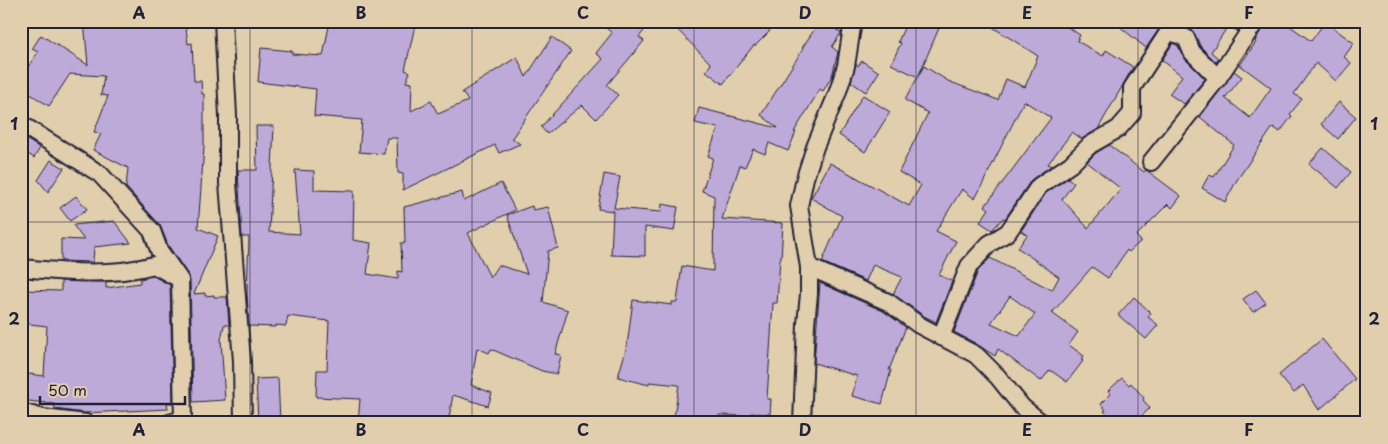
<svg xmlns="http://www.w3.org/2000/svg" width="1388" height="444" font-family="'Playpen Sans',sans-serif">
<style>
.building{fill:#beaad9;stroke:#22223b;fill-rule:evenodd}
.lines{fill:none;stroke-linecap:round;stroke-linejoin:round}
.street-casing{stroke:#22223b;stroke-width:20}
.street{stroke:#e1ceac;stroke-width:16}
.grid{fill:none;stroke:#22223b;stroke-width:1;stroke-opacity:0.55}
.neatline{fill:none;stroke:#22223b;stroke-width:2}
.grid-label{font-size:16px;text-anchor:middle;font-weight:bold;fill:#22223b}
</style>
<rect width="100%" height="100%" fill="#e1ceac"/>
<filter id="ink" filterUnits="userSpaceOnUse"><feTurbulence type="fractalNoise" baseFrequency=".02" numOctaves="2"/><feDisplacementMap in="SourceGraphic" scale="10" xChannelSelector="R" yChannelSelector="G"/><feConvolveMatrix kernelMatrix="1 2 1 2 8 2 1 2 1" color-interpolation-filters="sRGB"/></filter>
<g filter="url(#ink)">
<g class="building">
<path d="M 84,21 L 185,21 L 188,44 L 192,43 L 194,81 L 201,81 L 202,94 L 204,94 L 204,147 L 198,228 L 218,236 L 194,294 L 205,293 L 205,296 L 214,295 L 214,297 L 227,297 L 229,325 L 224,325 L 221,340 L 225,400 L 193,402 L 190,280 L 188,275 L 168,245 L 160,225 L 126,187 L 128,168 L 93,150 L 101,134 L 94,132 L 108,96 L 101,95 L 104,76 L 70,74 L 49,106 L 21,88 L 21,77 L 38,52 L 32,49 L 41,35 L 88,65 Z"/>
<path d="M 330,21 L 416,21 L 405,70 L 410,72 L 406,82 L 412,83 L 411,111 L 431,101 L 438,114 L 468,101 L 462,92 L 517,57 L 526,77 L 552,37 L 571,51 L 512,138 L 520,144 L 499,153 L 495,145 L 403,190 L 403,174 L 398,173 L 397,138 L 387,138 L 384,154 L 359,152 L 362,120 L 314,116 L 316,89 L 258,82 L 261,48 L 292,51 L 292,54 L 323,56 Z"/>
<path d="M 598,21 L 652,21 L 639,37 L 644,41 L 607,85 L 618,95 L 596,119 L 582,105 L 547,134 L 541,127 L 603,59 L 596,53 L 612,33 Z"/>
<path d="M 669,21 L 759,21 L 770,31 L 755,46 L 754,45 L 723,84 L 706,71 L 711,64 Z"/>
<path d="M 820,21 L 824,21 L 841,33 L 832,47 L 838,52 L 832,76 L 823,91 L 820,89 L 794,132 L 796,132 L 788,151 L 769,143 L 765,154 L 753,149 L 745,167 L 740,165 L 722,219 L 783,223 L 781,259 L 780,259 L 777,303 L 773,303 L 767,399 L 771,399 L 770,414 L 751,413 L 750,416 L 719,415 L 718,422 L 700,418 L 699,423 L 673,423 L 679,385 L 649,382 L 649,385 L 618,377 L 627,346 L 633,300 L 672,305 L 672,302 L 677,302 L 682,266 L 713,271 L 714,196 L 702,191 L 713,158 L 708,156 L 718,128 L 695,123 L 699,108 L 778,128 L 761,115 L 803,49 L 802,48 Z"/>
<path d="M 907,21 L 942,21 L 918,77 L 891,64 L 901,43 L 898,42 Z"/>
<path d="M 983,21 L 1058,21 L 1080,35 L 1077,41 L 1103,56 L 1106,50 L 1133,67 L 1098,129 L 1082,139 L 1072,132 L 1048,164 L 1051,166 L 1031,180 L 1005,219 L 1003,218 L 992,230 L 980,222 L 989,209 L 985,206 L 1051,118 L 1024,101 L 975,199 L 962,189 L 936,231 L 956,241 L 939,275 L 952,281 L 936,322 L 924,316 L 893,294 L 902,277 L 873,265 L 866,281 L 822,262 L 842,216 L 811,198 L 830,163 L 909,206 L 921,185 L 899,172 L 928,113 L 905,100 L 924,66 L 948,81 L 998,100 L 1006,79 L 1025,87 L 1038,56 Z"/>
<path d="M 1113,21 L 1167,21 L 1161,26 L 1146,48 Z"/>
<path d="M 1170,21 L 1244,21 L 1237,31 L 1228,26 L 1211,52 L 1219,59 L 1216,62 L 1200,46 L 1195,34 L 1190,29 Z"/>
<path d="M 1266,21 L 1283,21 L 1311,41 L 1325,22 L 1354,43 L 1344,57 L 1351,63 L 1336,81 L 1316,63 L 1294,94 L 1302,99 L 1290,114 L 1292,116 L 1280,132 L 1273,127 L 1237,180 L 1225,202 L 1202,188 L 1209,175 L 1214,177 L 1234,145 L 1200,117 L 1234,71 L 1242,77 L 1225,98 L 1250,118 L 1271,88 L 1240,65 L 1256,42 L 1255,41 Z"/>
<path d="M 1173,43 L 1178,46 L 1185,59 L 1205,79 L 1184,104 L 1169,94 L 1182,76 L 1162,60 Z"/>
<path d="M 862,61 L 879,72 L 866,92 L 851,82 L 856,64 L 858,66 Z"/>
<path d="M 863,95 L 890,112 L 865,152 L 839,135 Z"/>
<path d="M 1339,102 L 1356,117 L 1338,139 L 1321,124 Z"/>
<path d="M 256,126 L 274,126 L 269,232 L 300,234 L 295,170 L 314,171 L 314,190 L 354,191 L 353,240 L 371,243 L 367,274 L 398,279 L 398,271 L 402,272 L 401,243 L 405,243 L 404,207 L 462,192 L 464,201 L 501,183 L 515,210 L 468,233 L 490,277 L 498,265 L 527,274 L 507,215 L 532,206 L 533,210 L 548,207 L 558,248 L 548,251 L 543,302 L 568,310 L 555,354 L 561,355 L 557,374 L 542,371 L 491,349 L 489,353 L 477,348 L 471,385 L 492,393 L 488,406 L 453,395 L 448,423 L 358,423 L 360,399 L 316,397 L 317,370 L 327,370 L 329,321 L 288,316 L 286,326 L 276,325 L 276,327 L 249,326 L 247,292 L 249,237 L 242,237 L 238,170 L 257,170 Z"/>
<path d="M 21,136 L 40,148 L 34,158 L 21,149 Z"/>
<path d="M 1109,145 L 1144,172 L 1146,170 L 1149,172 L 1181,196 L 1172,208 L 1168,204 L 1136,236 L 1141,241 L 1129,252 L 1127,250 L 1108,278 L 1092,267 L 1052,313 L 1078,332 L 1069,345 L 1084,356 L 1081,360 L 1083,361 L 1067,382 L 1050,370 L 1041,381 L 998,349 L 995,356 L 975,343 L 954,332 L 978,271 L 990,258 L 1052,290 L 1059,277 L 1018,248 L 1027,235 L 1021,231 L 1046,193 L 1068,178 L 1074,183 L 1062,199 L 1088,228 L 1121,189 L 1087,162 L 1096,153 ZM 1010,296 L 1035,314 L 1019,336 L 991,323 Z"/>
<path d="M 1323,148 L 1351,172 L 1338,188 L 1309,164 Z"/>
<path d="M 51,160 L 64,168 L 48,192 L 38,180 Z"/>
<path d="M 604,174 L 620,177 L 614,208 L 661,212 L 662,204 L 678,207 L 674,231 L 645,227 L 645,256 L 611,255 L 613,211 L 598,209 Z"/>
<path d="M 76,196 L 87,209 L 70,221 L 60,208 Z"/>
<path d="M 114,221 L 131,243 L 94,247 L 93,262 L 61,261 L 61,239 L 84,240 L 73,225 Z"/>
<path d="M 153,276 L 170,285 L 173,403 L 167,403 L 168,409 L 84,413 L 55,409 L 54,404 L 21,400 L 21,373 L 44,376 L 47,326 L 21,323 L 21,290 L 61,291 L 61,281 L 106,282 L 106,288 L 140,283 L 140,279 Z"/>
<path d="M 820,283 L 883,311 L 906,327 L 889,370 L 891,370 L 882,404 L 852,396 L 857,376 L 814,363 Z"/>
<path d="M 1256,290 L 1266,303 L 1253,312 L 1243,299 Z"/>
<path d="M 1134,297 L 1151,313 L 1148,317 L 1158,325 L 1146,339 L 1118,315 Z"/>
<path d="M 1322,339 L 1355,379 L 1319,410 L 1303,385 L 1294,393 L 1279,375 Z"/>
<path d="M 278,378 L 280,422 L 258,422 L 256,379 Z"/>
<path d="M 1122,378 L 1129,385 L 1131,383 L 1144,398 L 1143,400 L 1150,408 L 1134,423 L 1115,423 L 1104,411 L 1106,410 L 1101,404 L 1111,394 L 1108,391 Z"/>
</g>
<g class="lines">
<defs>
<g id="street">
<path d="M 223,21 L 228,116 L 228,183 L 242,361 L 243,423"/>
<path d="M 21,124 L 100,174 L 152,231 L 159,250 L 180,280 L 183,419 L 169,423"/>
<path d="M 1151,162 L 1218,78 L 1256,21"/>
<path d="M 809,267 L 888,302 L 919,325 L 976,355 L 998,377 L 1022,407 L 1042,423"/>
<path d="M 21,268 C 65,272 111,277 154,265 L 174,276"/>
<path d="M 941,337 L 969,266 L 989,244 L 1008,232 L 1039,186 L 1071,164 L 1090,145 L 1118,129 L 1132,113 L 1132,88 L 1169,31 L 1186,38 L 1192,52 L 1218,78"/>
<path d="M 21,412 L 43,418 L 86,423"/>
<path d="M 802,423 L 806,324 L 809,294 L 809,267 L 799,206 L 805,178 L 815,147 L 837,94 L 846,66 L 853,21"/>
</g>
</defs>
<use href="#street" class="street-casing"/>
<use href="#street" class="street"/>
</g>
</g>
<path class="grid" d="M 250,21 L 250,423M 472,21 L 472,423M 694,21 L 694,423M 916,21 L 916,423M 1138,21 L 1138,423M 21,222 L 1367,222"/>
<rect width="1388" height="444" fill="none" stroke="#e1ceac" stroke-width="55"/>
<path d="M40 396v8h145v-8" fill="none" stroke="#22223b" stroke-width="2.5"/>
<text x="48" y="396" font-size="15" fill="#22223b" stroke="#e1ceac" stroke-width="4" paint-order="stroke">50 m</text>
<rect x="28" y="28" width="1332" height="388" class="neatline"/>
<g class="grid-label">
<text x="139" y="19">A</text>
<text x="361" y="19">B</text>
<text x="583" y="19">C</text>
<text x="805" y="19">D</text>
<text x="1027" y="19">E</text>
<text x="1249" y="19">F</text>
<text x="14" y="130">1</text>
<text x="1374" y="130">1</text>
<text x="14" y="325">2</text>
<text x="1374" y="325">2</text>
<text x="139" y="436">A</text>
<text x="361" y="436">B</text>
<text x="583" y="436">C</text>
<text x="805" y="436">D</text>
<text x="1027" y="436">E</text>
<text x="1249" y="436">F</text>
</g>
</svg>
